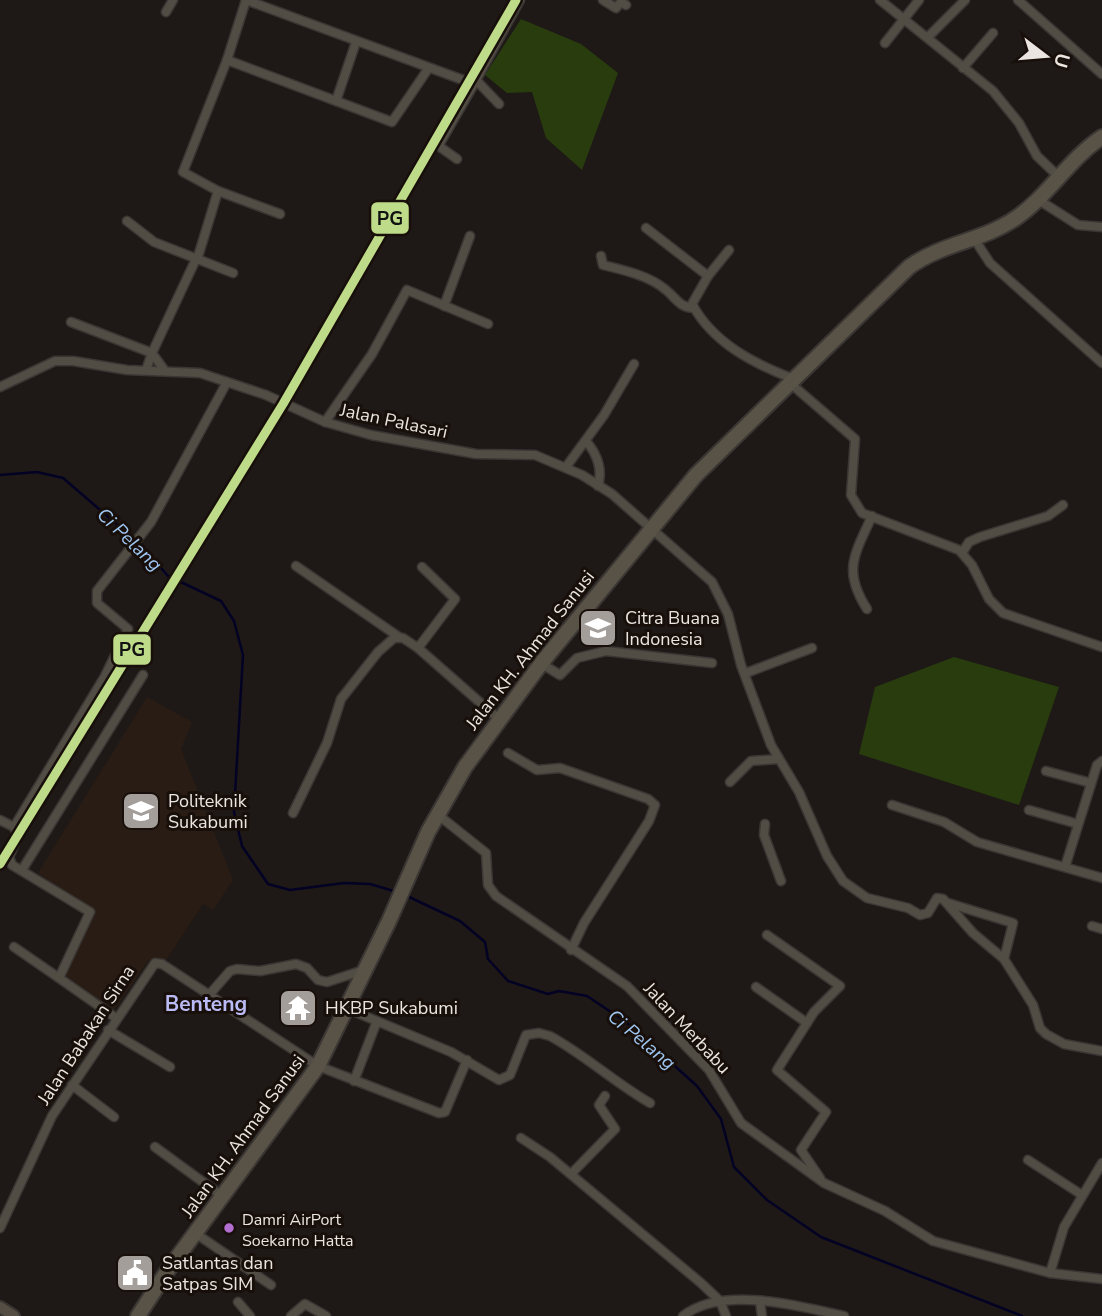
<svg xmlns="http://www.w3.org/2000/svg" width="1102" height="1316" font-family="'Nunito Sans',sans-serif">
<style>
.built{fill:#291c14}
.green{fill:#283c0e}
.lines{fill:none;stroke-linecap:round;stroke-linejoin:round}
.stream{stroke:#030224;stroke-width:2.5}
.street-casing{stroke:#3a3633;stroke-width:11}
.secondary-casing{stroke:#3a3633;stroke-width:14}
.highway-casing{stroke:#3a3633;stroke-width:18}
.street{stroke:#514c44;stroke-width:8}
.secondary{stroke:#544e44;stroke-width:10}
.highway{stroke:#595246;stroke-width:14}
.rail-1-casing{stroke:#180f0a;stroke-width:14}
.rail-1{stroke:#bedb89;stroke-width:9}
.bus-dot{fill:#b36fd0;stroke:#180f0a;stroke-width:2.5}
.labels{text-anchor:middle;stroke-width:6;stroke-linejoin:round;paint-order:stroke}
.bus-label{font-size:16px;fill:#ebe5e1;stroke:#180f0a;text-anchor:start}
.street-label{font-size:18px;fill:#ebe5e1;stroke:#180f0a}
.poi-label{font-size:18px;fill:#ebe5e1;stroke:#180f0a;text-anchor:start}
.water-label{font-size:19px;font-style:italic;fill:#9fc7f3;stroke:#180f0a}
.quarter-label{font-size:21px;font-weight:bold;fill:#babbf4;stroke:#180f0a}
.line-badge{stroke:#180f0a;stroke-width:2.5}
.pale-badge-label{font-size:19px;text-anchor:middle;font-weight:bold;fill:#111}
</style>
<rect width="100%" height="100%" fill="#1e1916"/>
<path class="built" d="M 147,697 L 192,722 L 181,749 L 233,880 L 213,910 L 203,904 L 166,960 L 148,961 L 113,1012 L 58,972 L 90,910 L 38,873 Z"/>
<g class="green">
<path d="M 521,19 L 581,44 L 618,73 L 582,170 L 546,138 L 532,92 L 507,93 L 485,75 Z"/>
<path d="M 954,657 L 1059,687 L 1019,805 L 859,754 L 875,687 Z"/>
</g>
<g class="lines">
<g class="stream">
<path d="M 0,475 L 37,472 L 63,478 L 134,539"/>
<path d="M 139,543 L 168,576 L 221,601 L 234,621 L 243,655 L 234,812 L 242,846 L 268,884 L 290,890 L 344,883 L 370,884 L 397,892"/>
<path d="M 407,896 L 460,921 L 485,942 L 488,959 L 508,981 L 548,994 L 559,991 L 587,996 L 626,1022 L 697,1086 L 721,1119 L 734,1167 L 767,1200 L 821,1237 L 1022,1316"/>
</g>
<defs>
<g id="street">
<path d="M 246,0 L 474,84 L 520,0"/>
<path d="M 246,0 L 227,60 L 183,172 L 218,191 L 280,214"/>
<path d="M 603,0 L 616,8 L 621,2 L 626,5"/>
<path d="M 880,0 L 993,91 L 1019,123 L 1037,156 L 1059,177"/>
<path d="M 1018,0 L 1102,74"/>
<path d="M 166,12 L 173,0"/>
<path d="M 928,37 L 965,0"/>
<path d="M 885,43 L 919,0"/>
<path d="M 227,60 L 392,122 L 428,69"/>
<path d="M 963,68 L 993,33"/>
<path d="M 476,80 L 499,104"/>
<path d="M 336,101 L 356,42"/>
<path d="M 457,159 L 440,147 L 440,143 L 474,84"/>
<path d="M 1037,199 L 1078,225 L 1102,227"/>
<path d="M 127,221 L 154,242 L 233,273"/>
<path d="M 646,228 L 708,276 L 692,304 C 713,343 754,364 794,379"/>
<path d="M 973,237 L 990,263 L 1102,363"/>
<path d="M 601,256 L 603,265 C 624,270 650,276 666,290 C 676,298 680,308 694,308"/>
<path d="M 197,260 L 218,191"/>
<path d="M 708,276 L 729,250"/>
<path d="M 444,306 L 470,236"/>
<path d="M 71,322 L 152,353 L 146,370"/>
<path d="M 165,371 L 152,353 L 196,259"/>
<path d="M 790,383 L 855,439 L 851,495 L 862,513 L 959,550 L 972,565 L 989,599 L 1003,613 L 1102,647"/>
<path d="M 0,387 L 55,361 L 73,361 L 127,370 L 200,373 L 266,395 L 325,422 L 371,435 L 476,454 L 535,455 L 582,475 L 612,494 L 712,582 L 728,614 L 741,665 L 771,745 L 799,792 L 827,856 L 843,881 L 867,898 L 908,908 L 920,915 L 928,913 L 937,898 L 943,899 L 973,933 L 1004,959 L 1033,1005 L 1040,1028 L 1046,1034 L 1064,1044 L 1102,1051"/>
<path d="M 325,422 L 372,354 L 407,290 L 488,324"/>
<path d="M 586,441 C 597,454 603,469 598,486"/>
<path d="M 566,467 L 604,415 L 634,364"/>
<path d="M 962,553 L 969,542 L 980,537 L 1048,516 L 1063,505"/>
<path d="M 296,566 L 399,637"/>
<path d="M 867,609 C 842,570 855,554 872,516"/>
<path d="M 418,648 L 455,599 L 422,567"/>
<path d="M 542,664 L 560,675 L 577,658 L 606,651 L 712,663"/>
<path d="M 746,673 L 812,648"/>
<path d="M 508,753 L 537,770 L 560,768 L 648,799 L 655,805 L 649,821 L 584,923 L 571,950"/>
<path d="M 1046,771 L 1091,783"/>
<path d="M 730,782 L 751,761 L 778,759"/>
<path d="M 892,805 L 944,822 L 977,842 L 1102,878"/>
<path d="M 1029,810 L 1078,824"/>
<path d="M 293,813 L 327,743 L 341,699 L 378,652 L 394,638 L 403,638 L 418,648 L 500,720"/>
<path d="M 437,814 L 486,853 L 488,885 L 496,896 L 627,986 L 709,1070 L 741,1123 L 824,1183 L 885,1211 L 933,1241 L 1050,1273 L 1102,1279"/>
<path d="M 0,820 L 14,827 L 18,836 L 9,857 L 12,865 L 90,912 L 59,978 L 116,1018"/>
<path d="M 765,824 L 764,835 L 781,881"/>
<path d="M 14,827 L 105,676 L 128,629 L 97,603 L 97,591 L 151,522 L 227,382"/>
<path d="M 1065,867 L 1097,765 L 1102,761"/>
<path d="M 22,870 L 143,675"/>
<path d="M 948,903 L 1013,923 L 1004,959"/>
<path d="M 1092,926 L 1102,929"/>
<path d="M 767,935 L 840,986 L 814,1012 L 777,1070 L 826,1112 L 801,1150 L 820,1178"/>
<path d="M 14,947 L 59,978"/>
<path d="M 756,987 L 807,1023"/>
<path d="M 209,995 L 230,971 L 237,969 L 260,971 L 296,964 L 307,968 L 318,980 L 327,982 L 364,970"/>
<path d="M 348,1009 L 451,1052 L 499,1080 L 510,1075 L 526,1035 L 539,1033 L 550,1036 C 585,1055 615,1083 650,1103"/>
<path d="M 108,1030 L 170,1067"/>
<path d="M 354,1081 L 377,1021"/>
<path d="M 72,1085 L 114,1117"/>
<path d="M 521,1138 L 550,1157 L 701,1283 L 720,1301 L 726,1316"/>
<path d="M 155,1147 L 222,1196"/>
<path d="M 1028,1160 L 1082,1195"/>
<path d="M 571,1174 L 615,1129 L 599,1105 L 605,1096"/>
<path d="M 0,1228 L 52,1116 L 155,963 L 162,964 L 318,1066 L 439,1113 L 445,1112 L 467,1060"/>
<path d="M 195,1233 L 271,1285"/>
<path d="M 1050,1273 L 1064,1227 L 1102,1163"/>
<path d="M 238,1302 L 250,1316"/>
<path d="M 760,1302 L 762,1316"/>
<path d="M 291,1316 L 305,1304 L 326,1316"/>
<path d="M 683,1316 C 722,1285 800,1306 844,1316"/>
</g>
<path id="secondary" d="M 0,1307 L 14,1316"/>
<path id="highway" d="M 138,1316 L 168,1270 L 318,1066 L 389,921 L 428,832 L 465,767 L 543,661 L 696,475 L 909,267 C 942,243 983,241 1016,218 C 1048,196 1069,159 1102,137"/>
</defs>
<use href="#street" class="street-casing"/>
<use href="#secondary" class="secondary-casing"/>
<use href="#highway" class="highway-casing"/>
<use href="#street" class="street"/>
<use href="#secondary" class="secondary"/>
<use href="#highway" class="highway"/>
<defs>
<path id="rail-1" d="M 0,864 L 283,404 L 516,0"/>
</defs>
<use href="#rail-1" class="rail-1-casing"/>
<use href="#rail-1" class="rail-1"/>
</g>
<defs>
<symbol id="university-square" viewBox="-11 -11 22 22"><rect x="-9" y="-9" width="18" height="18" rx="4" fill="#a39e9a" stroke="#180f0a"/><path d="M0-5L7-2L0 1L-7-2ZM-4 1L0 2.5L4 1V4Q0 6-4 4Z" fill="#fff"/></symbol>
<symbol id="temple-square" viewBox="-11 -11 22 22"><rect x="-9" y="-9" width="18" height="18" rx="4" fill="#a39e9a" stroke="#180f0a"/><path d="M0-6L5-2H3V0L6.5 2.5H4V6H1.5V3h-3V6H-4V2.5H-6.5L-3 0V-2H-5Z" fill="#fff"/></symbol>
<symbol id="civic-square" viewBox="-11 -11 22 22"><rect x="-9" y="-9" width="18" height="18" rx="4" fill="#a39e9a" stroke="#180f0a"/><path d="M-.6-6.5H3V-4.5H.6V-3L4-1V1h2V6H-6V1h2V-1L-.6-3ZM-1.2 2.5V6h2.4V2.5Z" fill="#fff"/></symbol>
</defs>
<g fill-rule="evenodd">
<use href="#university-square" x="576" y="606" width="44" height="44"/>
<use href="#university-square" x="119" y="789" width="44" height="44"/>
<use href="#temple-square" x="276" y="986" width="44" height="44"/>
<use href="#civic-square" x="113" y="1251" width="44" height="44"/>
</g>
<circle class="bus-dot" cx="229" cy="1228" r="6"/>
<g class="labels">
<g class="bus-label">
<text x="242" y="1225">Damri AirPort<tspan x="242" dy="21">Soekarno Hatta</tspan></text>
</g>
<g class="street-label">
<text transform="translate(394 421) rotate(12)" y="6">Jalan Palasari</text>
<text transform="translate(530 650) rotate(-52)" y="6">Jalan KH. Ahmad Sanusi</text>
<text transform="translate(687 1028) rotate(47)" y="6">Jalan Merbabu</text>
<text transform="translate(86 1035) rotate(-57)" y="6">Jalan Babakan Sirna</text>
<text transform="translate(243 1136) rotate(-54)" y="6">Jalan KH. Ahmad Sanusi</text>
</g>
<g class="poi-label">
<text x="625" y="624">Citra Buana<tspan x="625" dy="21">Indonesia</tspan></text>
<text x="168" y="807">Politeknik<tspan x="168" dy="21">Sukabumi</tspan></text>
<text x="325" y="1014">HKBP Sukabumi</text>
<text x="162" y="1269">Satlantas dan<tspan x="162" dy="21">Satpas SIM</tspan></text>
</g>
<g class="water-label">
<text transform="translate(130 539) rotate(44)" y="7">Ci Pelang</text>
<text transform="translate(642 1039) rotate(40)" y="7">Ci Pelang</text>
</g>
<g class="quarter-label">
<text x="206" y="1011">Benteng</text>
</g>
</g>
<g class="line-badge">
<rect x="370" y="201" width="40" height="34" rx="7" fill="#bedb89"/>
<rect x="112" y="633" width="40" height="33" rx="7" fill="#bedb89"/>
</g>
<g class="pale-badge-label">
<text x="390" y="225">PG</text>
<text x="132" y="656">PG</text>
</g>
<g transform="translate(1046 56) rotate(106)" stroke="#180f0a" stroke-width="5" paint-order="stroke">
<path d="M0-5L12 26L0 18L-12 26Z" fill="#ebe5e1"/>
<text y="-10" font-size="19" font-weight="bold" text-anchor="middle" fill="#ebe5e1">U</text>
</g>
</svg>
